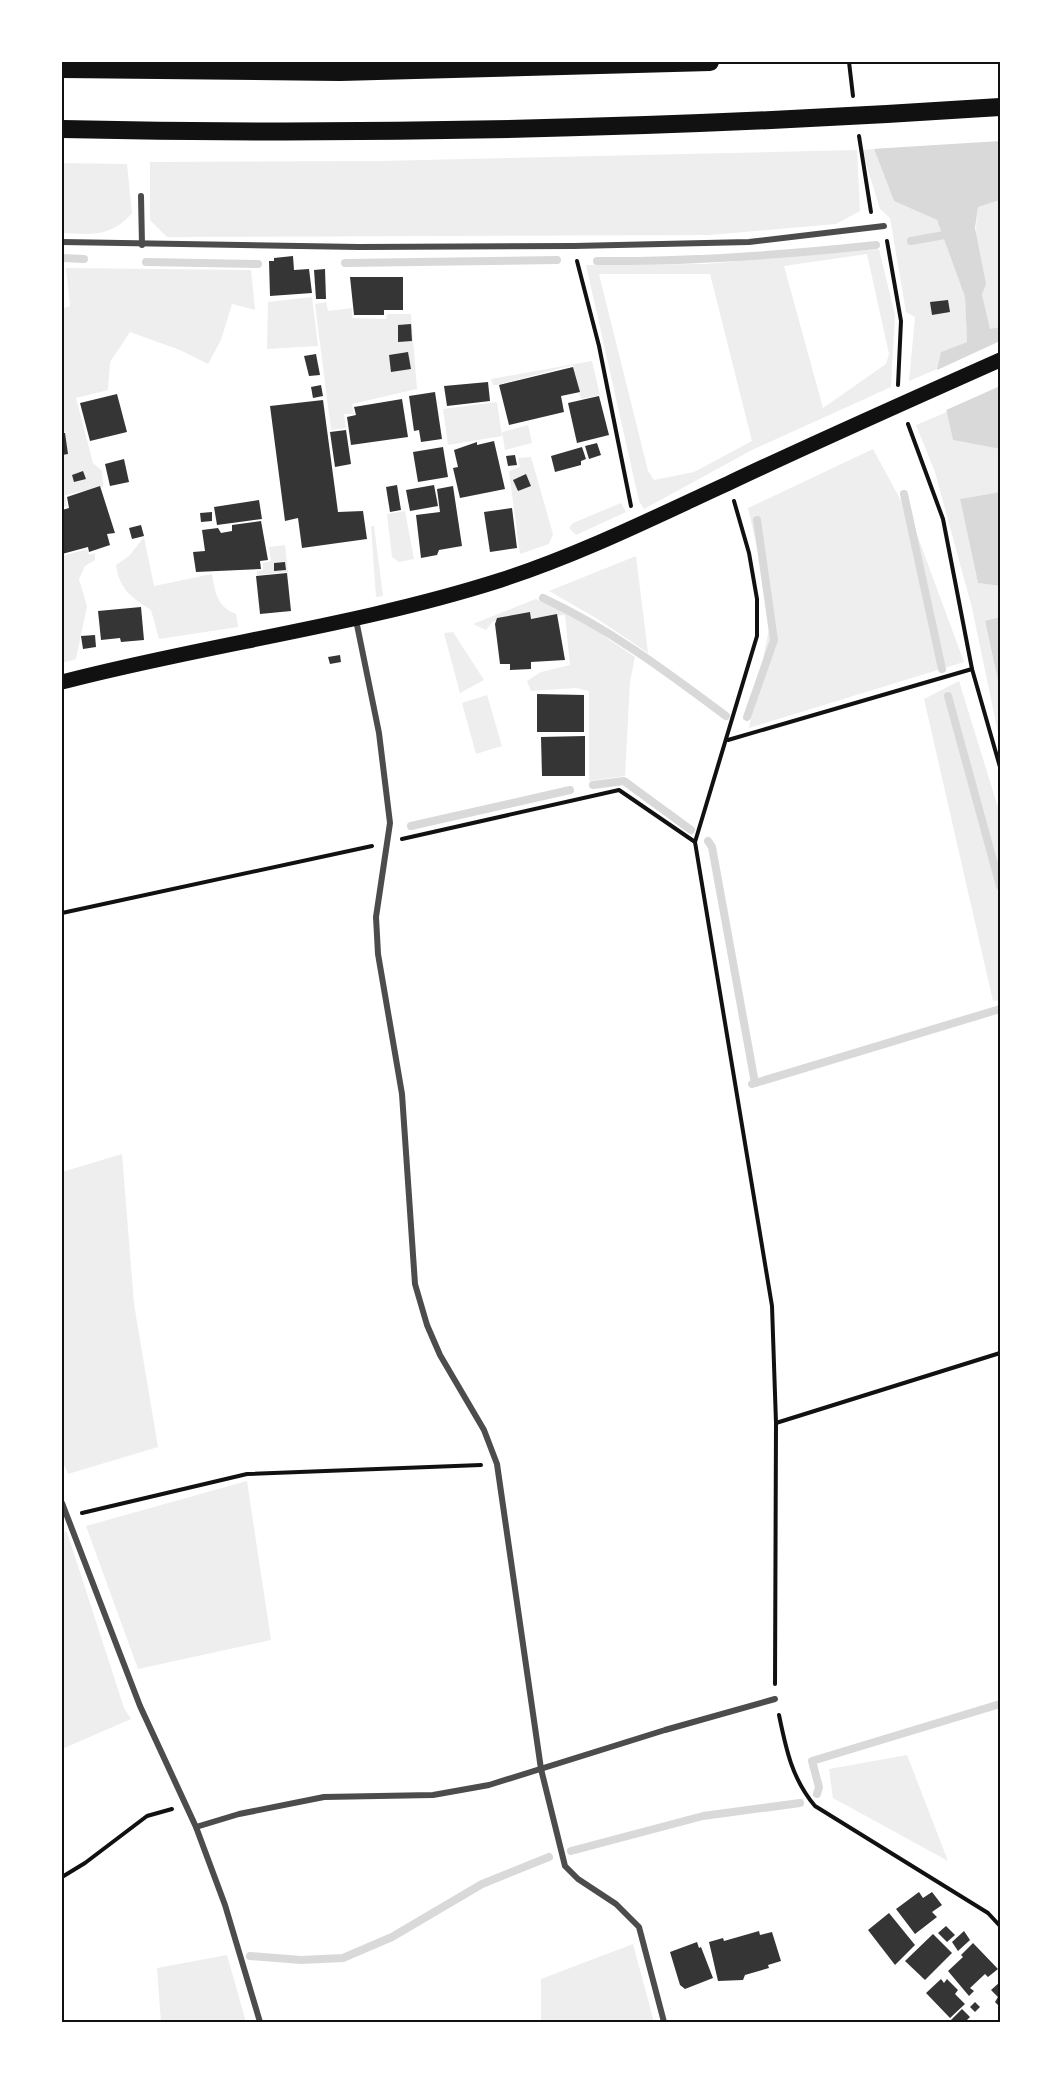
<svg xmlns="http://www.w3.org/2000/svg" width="1062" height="2084" font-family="Raleway,sans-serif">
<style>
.green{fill:#eee;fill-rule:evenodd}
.water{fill:#d9d9d9}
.pier{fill:#fff}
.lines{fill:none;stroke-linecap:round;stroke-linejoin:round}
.stream{stroke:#d9d9d9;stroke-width:8}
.building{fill:#353535}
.path{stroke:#111;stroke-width:4}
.minor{stroke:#4c4c4c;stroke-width:6}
.primary{stroke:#111;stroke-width:15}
.motorway{stroke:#111;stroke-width:18}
.neatline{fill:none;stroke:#111;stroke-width:2}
</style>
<rect width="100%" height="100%" fill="#fff"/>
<g class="green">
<path d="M 874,149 L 894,201 L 937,220 L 965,297 L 967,342 L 941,352 L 937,369 L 909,381 L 915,317 L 906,312 L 890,218 L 880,209 L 862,150 Z"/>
<path d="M 857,150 L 860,211 L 836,224 L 710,235 L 167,237 L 150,220 L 150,162 L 380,161 Z"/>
<path d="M 62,163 L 127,164 L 132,213 C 110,238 92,234 62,233 Z"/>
<path d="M 1000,200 L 1000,327 L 990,330 C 981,290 972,248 978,207 Z"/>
<path d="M 879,249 L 895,315 L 891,387 L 752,450 L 644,509 L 639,501 L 586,265 L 705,264 ZM 867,254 L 889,354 L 886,364 L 823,408 L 784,266 ZM 599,274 L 710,274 L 752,441 L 694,472 L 654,480 L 648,471 Z"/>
<path d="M 66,268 L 251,270 L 255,310 L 232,304 L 221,340 L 208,364 L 180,350 L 130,332 L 110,362 L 108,390 L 76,398 L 93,463 L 102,471 L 103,487 L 65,495 L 67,506 L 62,507 L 62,309 L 70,306 Z"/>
<path d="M 312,297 L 318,346 L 267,349 L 268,302 Z"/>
<path d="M 326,302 L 328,311 L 352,308 L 352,318 L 386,319 L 387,314 L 411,314 L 417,389 L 352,404 L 354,414 L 344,414 L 346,428 L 331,430 L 315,304 Z"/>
<path d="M 592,361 L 600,395 L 581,399 L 573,365 L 497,385 L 493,385 L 491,379 Z"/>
<path d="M 497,402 L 502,436 L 448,445 L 443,409 Z"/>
<path d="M 947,412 L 953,440 L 1000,449 L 1000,492 L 960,499 L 978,583 L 1000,586 L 1000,617 L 985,622 L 1000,690 L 1000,742 L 972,608 L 935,472 L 916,425 Z"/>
<path d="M 528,425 L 532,443 L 505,450 L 502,432 Z"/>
<path d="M 873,449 L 912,521 L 964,662 L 749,728 L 772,614 L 748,508 Z"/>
<path d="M 531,457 L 553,534 L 549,544 L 520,554 L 509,471 L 520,467 L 518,458 Z"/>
<path d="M 621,503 L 626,512 L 576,535 L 569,528 L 573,523 Z"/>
<path d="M 405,511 L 414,559 L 399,562 L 392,557 L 387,514 Z"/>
<path d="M 371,526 L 374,526 L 383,596 L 376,597 Z"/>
<path d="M 144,537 L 154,586 L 212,574 C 215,592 217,607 236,614 L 238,627 L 159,639 L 151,610 C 132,598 119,589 116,565 L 129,556 Z"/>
<path d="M 285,545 L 288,572 L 257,575 L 257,571 L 263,570 L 263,563 L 271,561 L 269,547 Z"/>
<path d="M 87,549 L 89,555 L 95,553 L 95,560 L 85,566 L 79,579 L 87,606 L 76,659 L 62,663 L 62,556 Z"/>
<path d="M 636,556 L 648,653 L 596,618 L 549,591 Z"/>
<path d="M 536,599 L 580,620 L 635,657 L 630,682 L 625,776 L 589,781 L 589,691 L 576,688 L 531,691 L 527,681 L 541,672 L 570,665 L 565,615 L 493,621 L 486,630 L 473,624 Z"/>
<path d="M 453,632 L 484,680 L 460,693 L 444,633 Z"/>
<path d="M 959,681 L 1000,814 L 1000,1000 L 993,1001 L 924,699 Z"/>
<path d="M 487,695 L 502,746 L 476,754 L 462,703 Z"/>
<path d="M 122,1154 L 134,1304 L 158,1447 L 68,1474 L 62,1460 L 62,1172 Z"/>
<path d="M 247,1481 L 271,1640 L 138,1669 L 86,1526 Z"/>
<path d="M 62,1531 L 67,1532 L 124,1708 L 131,1719 L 62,1749 Z"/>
<path d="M 907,1755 L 948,1861 L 833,1798 L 829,1769 Z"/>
<path d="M 633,1944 L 654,2022 L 541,2022 L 541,1979 Z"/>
<path d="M 227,1955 L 246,2022 L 161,2022 L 157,1968 Z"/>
</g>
<g class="water">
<path d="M 1000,94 L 1000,200 L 978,207 L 975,228 L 986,284 L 982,294 L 990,329 L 1000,327 L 1000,449 L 953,440 L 937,369 L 941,352 L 967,342 L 965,297 L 937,220 L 894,201 L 874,149 Z"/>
<path d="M 1000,492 L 1000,586 L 978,583 L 960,499 Z"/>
<path d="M 1000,617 L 1000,690 L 985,621 Z"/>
</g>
<g class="pier">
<path d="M 857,62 L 999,62 L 1000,141 L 871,149 Z"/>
<path d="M 1000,341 L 1000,386 L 944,411 L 935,371 Z"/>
</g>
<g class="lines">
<g class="stream">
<path d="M 911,241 L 950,234"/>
<path d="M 62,258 L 84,259"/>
<path d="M 597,261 C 691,262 783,255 876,245"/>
<path d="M 146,262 L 258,264"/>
<path d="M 345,263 L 557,260"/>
<path d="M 904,494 L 942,669"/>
<path d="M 543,598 C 610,629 667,672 726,716"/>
<path d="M 948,696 L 1000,886"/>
<path d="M 747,717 L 774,640 L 757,520"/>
<path d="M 593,785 L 624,781 L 691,830"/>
<path d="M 411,826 L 570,790"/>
<path d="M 708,841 L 712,847 L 755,1083"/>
<path d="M 752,1084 L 1000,1009"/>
<path d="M 817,1794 L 819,1787 L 812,1761 L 1000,1704"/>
<path d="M 571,1851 L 703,1816 L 800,1803"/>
<path d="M 250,1956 L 301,1960 L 343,1958 L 392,1937 L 482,1884 L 549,1857"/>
</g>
</g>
<g class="building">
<path d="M 293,256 L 294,270 L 309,269 L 312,293 L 270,296 L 269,261 L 274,261 L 274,258 Z"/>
<path d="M 325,269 L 326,299 L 316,299 L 314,270 Z"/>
<path d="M 350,277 L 403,277 L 403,310 L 384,310 L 384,315 L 354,315 Z"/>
<path d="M 948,300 L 950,312 L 932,315 L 930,302 Z"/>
<path d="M 411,324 L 412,341 L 398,342 L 398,325 Z"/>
<path d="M 408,352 L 411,369 L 391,372 L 389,355 Z"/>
<path d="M 316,354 L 320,375 L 309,376 L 304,356 Z"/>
<path d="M 573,367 L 580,392 L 561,396 L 564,412 L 509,425 L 499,385 Z"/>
<path d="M 488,382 L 490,401 L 447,406 L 444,386 Z"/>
<path d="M 321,385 L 323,396 L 313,398 L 311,387 Z"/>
<path d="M 435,392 L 442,439 L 421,442 L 419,430 L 414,431 L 409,396 Z"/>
<path d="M 117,394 L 127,432 L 90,441 L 80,403 Z"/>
<path d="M 599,396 L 609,435 L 577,443 L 568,403 Z"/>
<path d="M 402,399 L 408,437 L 351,445 L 347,417 L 356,415 L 354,407 Z"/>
<path d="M 323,400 L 338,512 L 363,511 L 367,539 L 302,548 L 298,518 L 285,521 L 270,406 Z"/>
<path d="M 346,430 L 351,464 L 335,467 L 330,432 Z"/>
<path d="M 62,433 L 65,433 L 68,454 L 62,455 Z"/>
<path d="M 494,441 L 505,489 L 460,498 L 453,468 L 458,467 L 454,450 L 477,442 L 477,445 Z"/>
<path d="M 597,443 L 601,455 L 589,459 L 585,446 Z"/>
<path d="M 443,447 L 448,477 L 418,482 L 413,452 Z"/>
<path d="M 582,447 L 586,459 L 581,461 L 581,465 L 555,472 L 551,456 Z"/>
<path d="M 515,455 L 517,465 L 508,466 L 506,456 Z"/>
<path d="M 124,459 L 129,482 L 110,486 L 105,464 Z"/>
<path d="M 83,471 L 86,479 L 74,482 L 72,475 Z"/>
<path d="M 526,474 L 531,486 L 518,491 L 513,480 Z"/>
<path d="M 397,485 L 401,510 L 390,512 L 386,487 Z"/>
<path d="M 434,485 L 438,506 L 410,511 L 406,490 Z"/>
<path d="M 100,486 L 115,533 L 107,534 L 110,545 L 89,552 L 88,547 L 62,554 L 62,510 L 69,508 L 67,497 Z"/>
<path d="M 453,486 L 462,546 L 439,550 L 437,555 L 421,558 L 416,515 L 440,512 L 437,489 Z"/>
<path d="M 259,500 L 262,519 L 217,525 L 214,507 Z"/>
<path d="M 512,508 L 517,548 L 490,552 L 484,512 Z"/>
<path d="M 212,512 L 212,521 L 201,522 L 200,513 Z"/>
<path d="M 261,521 L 268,560 L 260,561 L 261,569 L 196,572 L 193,552 L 205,551 L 202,530 L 218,528 L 221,533 L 232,531 L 232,525 Z"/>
<path d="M 141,525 L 144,536 L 132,539 L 129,528 Z"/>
<path d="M 285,562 L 286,570 L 274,571 L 274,563 Z"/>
<path d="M 287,573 L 291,611 L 260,614 L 256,576 Z"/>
<path d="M 141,607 L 144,640 L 121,642 L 120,638 L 101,640 L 98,611 Z"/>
<path d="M 530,612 L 531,619 L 557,614 L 565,660 L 531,662 L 531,669 L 510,670 L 510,664 L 500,664 L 495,624 L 497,618 Z"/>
<path d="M 95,635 L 96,647 L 83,649 L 81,636 Z"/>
<path d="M 340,655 L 341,662 L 330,664 L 328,657 Z"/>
<path d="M 537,694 L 584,695 L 584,732 L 537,732 Z"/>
<path d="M 585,736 L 585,776 L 542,776 L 541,737 Z"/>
<path d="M 919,1892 L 923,1898 L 932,1892 L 942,1905 L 932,1912 L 937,1917 L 915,1934 L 896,1909 Z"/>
<path d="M 889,1913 L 915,1945 L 895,1965 L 868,1930 Z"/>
<path d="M 946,1926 L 955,1935 L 947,1942 L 938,1933 Z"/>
<path d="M 759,1931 L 760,1935 L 772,1932 L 781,1961 L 768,1965 L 769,1968 L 745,1975 L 743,1980 L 718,1981 L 709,1942 L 723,1938 L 724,1941 Z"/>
<path d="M 964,1931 L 970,1940 L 958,1951 L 952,1942 Z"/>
<path d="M 933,1934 L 952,1953 L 925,1980 L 905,1961 Z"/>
<path d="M 697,1942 L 699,1948 L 701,1947 L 713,1978 L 685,1989 L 680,1985 L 670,1952 Z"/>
<path d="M 973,1943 L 998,1969 L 988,1977 L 985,1974 L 970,1988 L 974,1991 L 969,1996 L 948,1971 L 963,1957 L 961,1955 Z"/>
<path d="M 941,1979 L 944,1983 L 947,1979 L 958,1990 L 955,1994 L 965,2004 L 950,2018 L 926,1993 Z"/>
<path d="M 1000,1982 L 1000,2007 L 995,2002 L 998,1997 L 991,1990 Z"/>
<path d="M 975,2002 L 980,2007 L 975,2012 L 970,2007 Z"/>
<path d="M 962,2009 L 970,2017 L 965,2022 L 953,2022 L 951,2020 Z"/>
</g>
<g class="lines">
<g class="path">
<path d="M 849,62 L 853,96"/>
<path d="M 859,136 L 871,212"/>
<path d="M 887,241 L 901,321 L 898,385"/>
<path d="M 577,261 L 599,346 L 631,506"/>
<path d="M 908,424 L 943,519 L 972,669 L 1000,767"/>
<path d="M 734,501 L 749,553 L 757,599 L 757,636 L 695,842 L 772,1306 L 776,1423 L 775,1684"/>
<path d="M 728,740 L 972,669"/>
<path d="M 402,839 L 619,790 L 695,842"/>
<path d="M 62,913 L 372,846"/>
<path d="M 776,1423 L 1000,1353"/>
<path d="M 82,1513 L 247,1474 L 481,1465"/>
<path d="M 779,1715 C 786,1749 792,1779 815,1806 L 988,1913 L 1000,1926"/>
<path d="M 62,1877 L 85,1863 L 147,1816 L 172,1809"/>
</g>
<g class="minor">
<path d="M 141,196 L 142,245"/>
<path d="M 62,242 L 359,247 L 574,246 L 749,242 L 884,226"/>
<path d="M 356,620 L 379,733 L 390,823 L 376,917 L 378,954 L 402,1094 L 415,1284 L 427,1325 L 440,1355 L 484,1430 L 497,1464 L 541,1769 L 565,1866 L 578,1879 L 616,1904 L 639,1927 L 664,2022"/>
<path d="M 62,1503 L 140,1706 L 196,1827 L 225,1905 L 260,2022"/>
<path d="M 196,1827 L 239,1814 L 324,1797 L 433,1795 L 489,1785 L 665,1730 L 775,1699"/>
</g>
<path class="primary" d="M 62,682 C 207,644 357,626 501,580 C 581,554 655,517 731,482 C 820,440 910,400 1000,360"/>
<g class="motorway">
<path d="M 62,69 L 340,72 L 710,62"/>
<path d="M 62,129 C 375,136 688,128 1000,107"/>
</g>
</g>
<rect width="1062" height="2084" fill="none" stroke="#ffffff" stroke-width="126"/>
<rect x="63" y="63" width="936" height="1958" class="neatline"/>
</svg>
